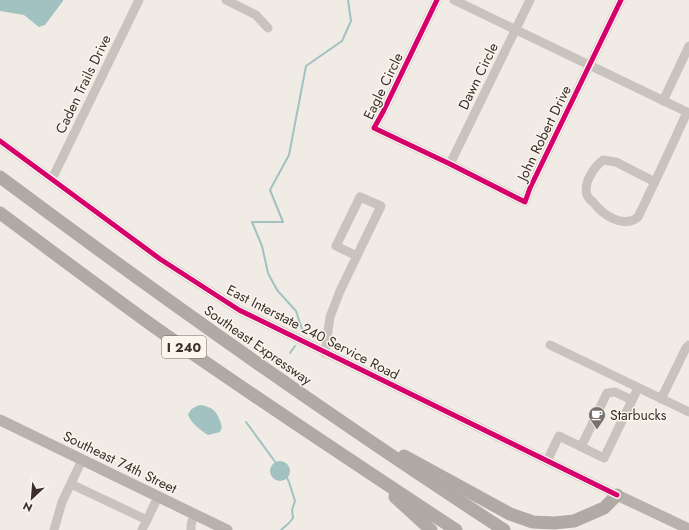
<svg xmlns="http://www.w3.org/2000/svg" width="689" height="530" font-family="Jost,sans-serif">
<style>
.water{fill:#a1c2c1}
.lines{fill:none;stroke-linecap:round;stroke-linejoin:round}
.stream{stroke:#a1c2c1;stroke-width:2}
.minor{stroke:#c9c3be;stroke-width:9}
.major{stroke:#b8b1ad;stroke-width:11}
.highway{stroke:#afaaa4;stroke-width:13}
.cycleway-casing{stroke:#fbf5ee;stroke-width:8}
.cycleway{stroke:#d6006c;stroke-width:5}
.labels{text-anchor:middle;stroke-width:3;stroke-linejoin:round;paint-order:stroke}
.shield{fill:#fbf5ee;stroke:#756b66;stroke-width:1}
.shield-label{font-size:13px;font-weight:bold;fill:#3b302b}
.street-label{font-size:14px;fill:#3b302b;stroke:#fbf5ee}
.poi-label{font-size:14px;fill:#3b302b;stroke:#fbf5ee;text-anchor:start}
</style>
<rect width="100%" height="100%" fill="#f0ebe5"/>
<g class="water">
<path d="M 0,0 L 63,0 L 63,1 L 45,25 L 39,27 L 24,15 L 0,11 Z"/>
<path d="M 200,405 C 215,407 218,414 222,427 L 220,432 L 208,435 C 200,430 192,424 188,415 C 191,408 194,407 200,405 Z"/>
<circle cx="280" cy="471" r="10"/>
</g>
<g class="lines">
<g class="stream">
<path d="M 302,329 L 296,311 L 277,290 L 268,273 L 262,246 L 252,222 L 283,222 L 270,190 L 289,155 L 306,66 L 342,41 L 351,21 L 348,0"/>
<path d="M 290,353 L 295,346"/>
<path d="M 246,422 L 276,463"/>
<path d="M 281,530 L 289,523 L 293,518 L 292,510 L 295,501 L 289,482 L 286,476"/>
</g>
<g class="minor">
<path d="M 226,0 L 256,15 L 268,28"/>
<path d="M 437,0 L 383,112 L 374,128 L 450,164 L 525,202 L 530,188 L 621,0"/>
<path d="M 454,0 L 689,113"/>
<path d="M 663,101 L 689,46"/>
<path d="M 0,141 L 160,259 L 239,310 L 617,495"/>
<path d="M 450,164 L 530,0"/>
<path d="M 52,179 L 139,0"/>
<path d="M 655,182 L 616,162 L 603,160 C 594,167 583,183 587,195 C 588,197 591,201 593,202 C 603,215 623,229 638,217 C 655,182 671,148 687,112"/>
<path d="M 550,345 L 689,412"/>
<path d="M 325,353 L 330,317 L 340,291 L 381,206 L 360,197 L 336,246 L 357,256"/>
<path d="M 661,399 L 686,348 L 689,345"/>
<path d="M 581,447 L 607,393 L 615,392 L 632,400"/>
<path d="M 547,461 L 559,436 L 604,458 L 638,388"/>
<path d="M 71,484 L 147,520"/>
<path d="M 54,530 L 62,502 L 82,460"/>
<path d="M 142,530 L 158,497"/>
<path d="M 191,530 L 191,525 L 194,514"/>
</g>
<g class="major">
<path d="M 0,420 L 227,530"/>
<path d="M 617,495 L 689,529"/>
</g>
<g class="highway">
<path d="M 0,177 C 165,300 332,418 504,530"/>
<path d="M 0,213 C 51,251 102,289 153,326 C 253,396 354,463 456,530"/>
<path d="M 404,456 L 510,514 L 533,522 L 554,523 L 574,521 L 604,508 L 617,495"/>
<path d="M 395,497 L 431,530"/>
</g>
<defs>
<g id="cycleway">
<path d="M 437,0 L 383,112 L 374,128 L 450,164 L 525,202 L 530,188 L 621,0"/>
<path d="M 0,141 L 160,259 L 239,310 L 617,495"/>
</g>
</defs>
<use href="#cycleway" class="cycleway-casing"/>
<use href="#cycleway" class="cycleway"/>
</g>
<defs>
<symbol id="cafe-pin" viewBox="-11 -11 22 30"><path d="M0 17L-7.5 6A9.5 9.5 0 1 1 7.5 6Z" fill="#7a716c" stroke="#fbf5ee"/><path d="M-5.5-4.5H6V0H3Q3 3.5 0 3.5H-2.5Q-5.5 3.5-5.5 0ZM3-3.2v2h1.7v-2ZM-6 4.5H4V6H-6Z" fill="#fff"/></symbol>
</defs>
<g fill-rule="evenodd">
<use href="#cafe-pin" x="587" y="405" width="20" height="27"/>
</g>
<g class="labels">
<rect class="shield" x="162" y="336" width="44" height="22" rx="3"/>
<g class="shield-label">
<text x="184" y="352">I 240</text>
</g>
<g class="street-label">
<text transform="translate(478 76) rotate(-64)" y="5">Dawn Circle</text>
<text transform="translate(83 84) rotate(-64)" y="5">Caden Trails Drive</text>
<text transform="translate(383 86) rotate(-64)" y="5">Eagle Circle</text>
<text transform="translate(544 133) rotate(-64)" y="5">John Robert Drive</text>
<text transform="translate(313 332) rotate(27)" y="5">East Interstate 240 Service Road</text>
<text transform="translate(258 345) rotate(35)" y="5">Southeast Expressway</text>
<text transform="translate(120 462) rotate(26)" y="5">Southeast 74th Street</text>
</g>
<g class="poi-label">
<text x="610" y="420">Starbucks</text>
</g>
</g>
<g transform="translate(32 498) rotate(206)" stroke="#fbf5ee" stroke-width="3" paint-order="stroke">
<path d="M0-3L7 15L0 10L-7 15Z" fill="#3b302b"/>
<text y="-6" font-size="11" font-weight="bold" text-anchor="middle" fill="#3b302b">N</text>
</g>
</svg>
